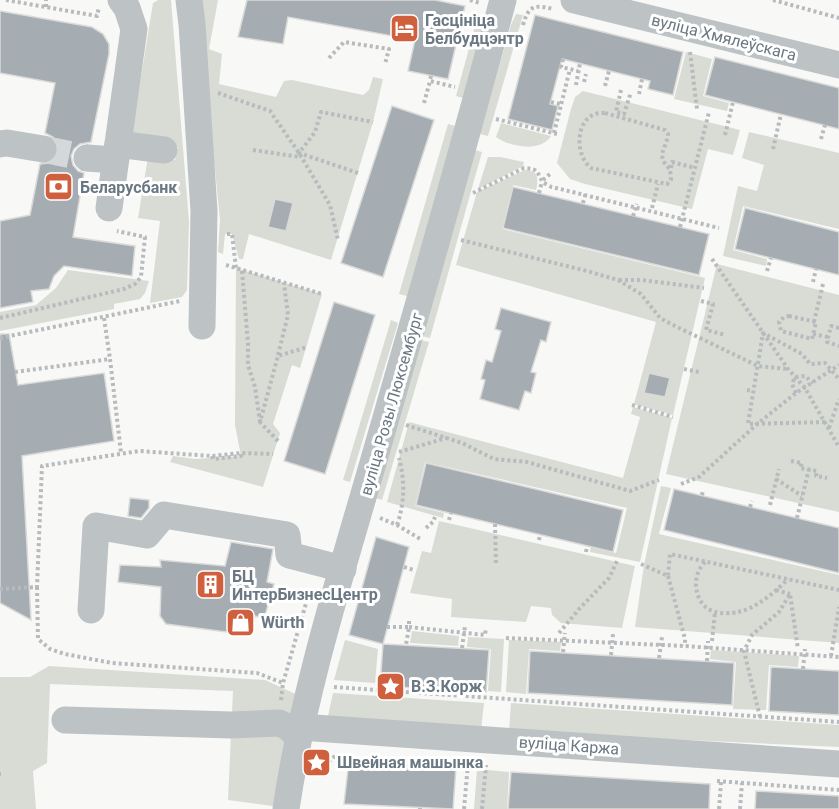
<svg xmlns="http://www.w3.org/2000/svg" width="839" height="809" font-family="Roboto,sans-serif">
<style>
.green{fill:#d8dcd5}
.building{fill:#a5adb2;stroke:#dadad8;stroke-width:1.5}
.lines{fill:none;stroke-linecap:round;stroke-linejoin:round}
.minor-tunnel{stroke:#d4d8d9;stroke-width:27;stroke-dasharray:27 14;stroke-linecap:butt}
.path{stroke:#b8bbbe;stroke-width:4;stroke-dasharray:3 3;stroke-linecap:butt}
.minor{stroke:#bdc2c5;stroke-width:27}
.labels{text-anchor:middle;stroke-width:6;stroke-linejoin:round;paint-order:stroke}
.poi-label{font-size:16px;font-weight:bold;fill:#6a7883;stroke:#fff;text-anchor:start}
.street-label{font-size:16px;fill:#6a7883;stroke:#fff}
</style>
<rect width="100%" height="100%" fill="#f8f8f6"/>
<g class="green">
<path d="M 158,0 L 171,0 L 189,222 L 187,290 L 182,297 L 150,303 L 160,221 L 138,218 L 148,157 L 175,160 L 178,147 L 131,139 L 153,3 Z"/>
<path d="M 198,0 L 218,0 L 209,49 L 222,54 L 219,84 L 276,97 L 284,81 L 292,80 L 363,95 L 369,90 L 373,77 L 383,79 L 373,122 L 331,260 L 249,234 L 243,259 L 239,259 L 232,234 L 225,234 L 223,254 L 218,252 L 220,220 Z"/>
<path d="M 516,14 L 523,15 L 488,136 L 480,134 L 511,25 Z"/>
<path d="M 477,19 L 484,21 L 463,98 L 456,96 Z"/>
<path d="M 686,52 L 712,59 L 703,96 L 729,103 L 727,111 L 674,99 Z"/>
<path d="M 583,91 L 740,130 L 733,155 L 708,149 L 692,209 L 585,184 L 570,179 L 557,163 L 571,109 L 575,97 Z"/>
<path d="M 501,123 L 551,136 C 540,153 510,147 496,137 Z"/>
<path d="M 448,124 L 455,126 L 407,296 L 399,294 Z"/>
<path d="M 749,132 L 839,153 L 839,229 L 743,206 L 733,250 L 767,259 L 766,266 L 723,256 L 738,186 L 757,191 L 764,165 L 742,158 Z"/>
<path d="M 475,150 L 482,152 L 430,338 L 422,336 Z"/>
<path d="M 488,157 L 500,157 L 524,162 L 523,166 L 478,189 Z"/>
<path d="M 525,170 C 538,170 539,178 536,190 L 513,185 L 502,229 L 705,278 L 673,415 L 634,404 L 656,322 L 456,265 L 477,192 Z"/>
<path d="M 717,264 L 839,295 L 839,512 L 666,474 Z"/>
<path d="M 236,268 L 322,294 L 300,368 L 292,365 L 273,424 L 280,433 L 263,487 L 170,462 L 173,456 L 195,459 L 241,456 L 235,425 Z"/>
<path d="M 68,270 L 149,281 L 145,293 L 140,299 L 114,304 L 114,309 L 0,331 L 0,312 L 36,305 L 56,288 Z"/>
<path d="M 391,320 L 398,323 L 350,482 L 343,480 Z"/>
<path d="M 420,340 L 429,342 L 382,500 L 375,498 Z"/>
<path d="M 633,407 L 672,418 L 640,562 L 590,552 L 591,547 L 616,553 L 627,508 L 425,462 L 415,506 L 444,513 L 443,518 L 387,502 L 409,422 L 623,478 L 640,417 L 631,414 Z"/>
<path d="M 661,486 L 671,488 L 659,534 L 839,575 L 839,643 L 635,627 L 644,565 Z"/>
<path d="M 439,521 L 635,566 L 622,628 L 561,623 L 552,615 L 551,608 L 531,606 L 526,622 L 451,617 L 452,599 L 410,593 L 422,551 L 431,553 Z"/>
<path d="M 412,631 L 459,636 L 458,646 L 410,643 Z"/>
<path d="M 468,637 L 504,639 L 501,692 L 488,691 L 491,649 L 467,647 Z"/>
<path d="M 345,640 L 378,649 L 375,683 L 334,680 Z"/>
<path d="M 509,640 L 561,642 L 560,651 L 529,649 L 526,694 L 506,692 Z"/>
<path d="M 711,650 L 799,656 L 798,667 L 769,665 L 766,710 L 733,709 L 736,662 L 710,659 Z"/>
<path d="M 49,666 L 265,680 L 302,697 L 280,807 L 228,800 L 233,691 L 50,684 L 47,763 L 33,771 L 36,809 L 0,809 L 0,677 L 30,677 Z"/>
<path d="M 333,693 L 484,703 L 481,730 L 328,716 Z"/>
<path d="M 511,703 L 839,725 L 839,747 L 509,732 Z"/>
<path d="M 477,769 L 509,772 L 507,809 L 474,809 Z"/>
</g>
<g class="building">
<path d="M 247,0 L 435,0 L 465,6 L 448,79 L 408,71 L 415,40 L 288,17 L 283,44 L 238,37 Z"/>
<path d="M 0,11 L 92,27 L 103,34 L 109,44 L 109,54 L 91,142 L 80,144 L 74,149 L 71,156 L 73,165 L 78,171 L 84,173 L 73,237 L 135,246 L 132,276 L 64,266 L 54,276 L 49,289 L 31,291 L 33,302 L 0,308 L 0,221 L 30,215 L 40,164 L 49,163 L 55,159 L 59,151 L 57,143 L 53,137 L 45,133 L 55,83 L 0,73 Z"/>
<path d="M 535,15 L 683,52 L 673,95 L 648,89 L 650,81 L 562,59 L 550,104 L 558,106 L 552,130 L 508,119 Z"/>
<path d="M 715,57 L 839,88 L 839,129 L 705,95 Z"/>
<path d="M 392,106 L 434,120 L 383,277 L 341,263 Z"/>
<path d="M 513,187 L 709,234 L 699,275 L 503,228 Z"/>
<path d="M 275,199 L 293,203 L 286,231 L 268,227 Z"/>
<path d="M 745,208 L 839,232 L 839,275 L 735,249 Z"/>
<path d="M 334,302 L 375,315 L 325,474 L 284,461 Z"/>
<path d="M 501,308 L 551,322 L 546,342 L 541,340 L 531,372 L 536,373 L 531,393 L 525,391 L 519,410 L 480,399 L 485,380 L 481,379 L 486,360 L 492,362 L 501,331 L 495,329 Z"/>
<path d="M 0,334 L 9,334 L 18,385 L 104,373 L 114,441 L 22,456 L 31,620 L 0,603 Z"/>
<path d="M 649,373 L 670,378 L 665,397 L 644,393 Z"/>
<path d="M 426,463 L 623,510 L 613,552 L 416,505 Z"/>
<path d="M 674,489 L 839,528 L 839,573 L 664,530 Z"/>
<path d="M 130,498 L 149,500 L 149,508 L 141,518 L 128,516 Z"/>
<path d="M 376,537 L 409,547 L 383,644 L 349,635 Z"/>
<path d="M 231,542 L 273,549 L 267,582 L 274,584 L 264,619 L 255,616 L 249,635 L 166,624 L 160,616 L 161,587 L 118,582 L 120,565 L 161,567 L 160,560 L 225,566 Z"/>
<path d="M 383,644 L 489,650 L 486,692 L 380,686 Z"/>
<path d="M 530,651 L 734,663 L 732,705 L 528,693 Z"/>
<path d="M 771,667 L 839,671 L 839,715 L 769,711 Z"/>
<path d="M 349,760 L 456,767 L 453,809 L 344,804 Z"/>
<path d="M 511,772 L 710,784 L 709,809 L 508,809 Z"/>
<path d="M 756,791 L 839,796 L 839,809 L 755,809 Z"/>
</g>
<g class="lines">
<path class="minor-tunnel" d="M 43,149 L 87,158"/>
<g class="path">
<path d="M 6,0 L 97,16 L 99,7"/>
<path d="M 470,0 L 480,3"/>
<path d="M 773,0 L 839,18"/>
<path d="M 46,7 L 46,0"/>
<path d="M 523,25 C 529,4 535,5 554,9"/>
<path d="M 690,52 L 697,109"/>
<path d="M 329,58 L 344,42 L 389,49 L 385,64"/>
<path d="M 563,59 L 561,67 L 578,71"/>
<path d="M 431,76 L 430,81 L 455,87"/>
<path d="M 584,82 L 586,74"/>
<path d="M 576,85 L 580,63"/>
<path d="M 605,86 L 609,71"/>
<path d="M 621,90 L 616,112 L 624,114 L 631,92"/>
<path d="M 218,93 L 270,111 L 299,153 L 330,205 L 338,240"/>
<path d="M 639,94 L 642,79"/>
<path d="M 551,102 L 561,104"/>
<path d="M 424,103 L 430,81"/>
<path d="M 605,113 L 665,130 L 668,134 C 666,151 655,155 670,169 L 671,180 L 667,184 L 591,168 C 576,157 574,122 595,114 C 598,113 602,113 605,113 Z"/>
<path d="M 496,119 L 557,134"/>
<path d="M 554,133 L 570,69"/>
<path d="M 725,135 L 733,102"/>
<path d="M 821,139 L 825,125"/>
<path d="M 773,149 L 781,114"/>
<path d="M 253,150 L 300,157"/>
<path d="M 671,168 L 672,162 L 695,168"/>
<path d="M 358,173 L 299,153 L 315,132 L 321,112 L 373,122"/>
<path d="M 543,180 L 550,174"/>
<path d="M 473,193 L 524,168 C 541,169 536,173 543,182 C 544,183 551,187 552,187 L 719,228"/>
<path d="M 539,193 L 542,182"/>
<path d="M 583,203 L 586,192"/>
<path d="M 652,208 L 658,184"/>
<path d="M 633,216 L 637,204"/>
<path d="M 680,227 L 709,112"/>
<path d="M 227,234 L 232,234 L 236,268"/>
<path d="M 461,240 L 587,271 L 618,280 L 641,294 L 660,318 L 675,326 L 758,366 L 788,369"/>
<path d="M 712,259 L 788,369 L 805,388 L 839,447"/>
<path d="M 226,265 L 322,294"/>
<path d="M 242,271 L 248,343 L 248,365 L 255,387 L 260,422"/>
<path d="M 767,271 L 771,258"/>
<path d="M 619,280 L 642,280 L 704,288"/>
<path d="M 813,282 L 816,269"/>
<path d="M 701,301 L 713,304 L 706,330 L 726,335"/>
<path d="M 789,316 L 816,322 L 812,339 L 781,331 L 779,322 L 784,317 Z"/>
<path d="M 0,318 L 124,289 L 135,284 L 141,277 L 145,237 L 117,231"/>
<path d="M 104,318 L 110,359"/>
<path d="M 814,322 L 823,284"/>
<path d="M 839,328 L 831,326 L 827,342 L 839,346"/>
<path d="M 813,334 L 828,337"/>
<path d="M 0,338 L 180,301"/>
<path d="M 278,355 L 288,315 L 284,283"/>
<path d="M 684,369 L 699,372"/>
<path d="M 15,372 L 110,359 L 121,453"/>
<path d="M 747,390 L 753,391"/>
<path d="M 796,393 L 792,384 L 795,377 L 805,376 L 813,383"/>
<path d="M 632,405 L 673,417"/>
<path d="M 825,422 L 748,424 L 763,333 L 802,354 L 810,364 L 825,363 L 839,379"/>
<path d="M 406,425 L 462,443 L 494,459 L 527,462 L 630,491 L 659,480"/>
<path d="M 829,428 L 839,399"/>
<path d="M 278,441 L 260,422 L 278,356 L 307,347"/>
<path d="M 399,452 L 446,438"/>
<path d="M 212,456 L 213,459 L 241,456 L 241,453"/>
<path d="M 791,461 L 802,463 L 800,468 L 817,471 L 816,476 L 827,478"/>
<path d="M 776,479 L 802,496"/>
<path d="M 681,484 L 699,477 L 756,425 L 796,393 L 839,365"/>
<path d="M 702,495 L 703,490"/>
<path d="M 770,505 L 779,469"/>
<path d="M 750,507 L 752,501"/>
<path d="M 380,518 L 397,525 L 422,540"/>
<path d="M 797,518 L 809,469"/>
<path d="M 449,520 L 451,513"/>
<path d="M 495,524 L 496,564"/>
<path d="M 397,525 C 405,502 405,481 399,458"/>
<path d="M 426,528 L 433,522 L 435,517"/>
<path d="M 539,540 L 540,535"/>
<path d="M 586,552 L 587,546"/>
<path d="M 705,562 C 690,576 694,606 715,612 C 721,614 733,613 738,612 C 757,608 775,592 788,579"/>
<path d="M 641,564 L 668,576 L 670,554 L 839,590"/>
<path d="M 404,567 L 414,570"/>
<path d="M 668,576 L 685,639 L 685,646"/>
<path d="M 37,587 L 38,639 L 50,649 L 65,654 L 112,663 L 257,673 L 283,683"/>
<path d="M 0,589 L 37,587 L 42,466 L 139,451 L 212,456 L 241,453 L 273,454"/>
<path d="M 776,590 L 790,594"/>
<path d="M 409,621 L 409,627 L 485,635 L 486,628"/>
<path d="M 387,627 L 409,627 L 406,645"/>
<path d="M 559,633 L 580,608 L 609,578 L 618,559"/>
<path d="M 506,638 L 685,646 L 839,657"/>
<path d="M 712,641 L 715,612"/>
<path d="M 462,648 L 465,626"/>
<path d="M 563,652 L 565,633"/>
<path d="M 611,655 L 613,634"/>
<path d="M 831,656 L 839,607"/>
<path d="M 659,658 L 662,637"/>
<path d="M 707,661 L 708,641"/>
<path d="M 803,669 L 805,649"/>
<path d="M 334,687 L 839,722"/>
<path d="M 281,700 L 283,683 L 307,600"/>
<path d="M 760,717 L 744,651 L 752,635 L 779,612 L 790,594 L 798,649"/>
<path d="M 0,774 L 1,774"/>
<path d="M 315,774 L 336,755"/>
<path d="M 717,781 L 839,790"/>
<path d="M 420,809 L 420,808"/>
<path d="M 464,809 L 468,764"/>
<path d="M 482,809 L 486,765"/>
<path d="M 719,809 L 721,782"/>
<path d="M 740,809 L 742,783"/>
</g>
<g class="minor">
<path d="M 189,0 L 192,24 L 204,211 L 202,326"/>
<path d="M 574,0 L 839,65"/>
<path d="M 0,144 L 7,143 L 43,149"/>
<path d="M 118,144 L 164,150"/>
<path d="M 87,158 L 115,160"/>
<path d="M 109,208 L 134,29 L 127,8 L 121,0"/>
<path d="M 91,610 L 96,526 L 147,535 L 164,515 L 287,535 L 289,555 L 343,569"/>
<path d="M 65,720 L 231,725 L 279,723 L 288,727 L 298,737"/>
<path d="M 300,727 L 839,764"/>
<path d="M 286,809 C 304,687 343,568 377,449 C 420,300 463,150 503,0"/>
</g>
</g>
<defs>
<symbol id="hotel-square" viewBox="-11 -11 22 22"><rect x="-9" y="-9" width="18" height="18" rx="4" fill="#d05f3e" stroke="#fff"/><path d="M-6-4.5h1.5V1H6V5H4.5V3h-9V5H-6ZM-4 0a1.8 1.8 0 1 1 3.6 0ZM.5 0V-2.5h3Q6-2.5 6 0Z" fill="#fff"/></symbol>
<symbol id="bank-square" viewBox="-11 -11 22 22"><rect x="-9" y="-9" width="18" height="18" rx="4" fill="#d05f3e" stroke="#fff"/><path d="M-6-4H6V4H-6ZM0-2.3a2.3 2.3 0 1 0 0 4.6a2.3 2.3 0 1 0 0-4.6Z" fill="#fff"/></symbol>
<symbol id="building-square" viewBox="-11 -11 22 22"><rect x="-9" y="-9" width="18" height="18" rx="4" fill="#d05f3e" stroke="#fff"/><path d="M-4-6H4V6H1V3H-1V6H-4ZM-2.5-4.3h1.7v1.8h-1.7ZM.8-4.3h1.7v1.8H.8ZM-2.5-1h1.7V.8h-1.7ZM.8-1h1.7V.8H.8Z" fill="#fff"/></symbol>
<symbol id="shop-square" viewBox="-11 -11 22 22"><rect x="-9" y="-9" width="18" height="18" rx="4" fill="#d05f3e" stroke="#fff"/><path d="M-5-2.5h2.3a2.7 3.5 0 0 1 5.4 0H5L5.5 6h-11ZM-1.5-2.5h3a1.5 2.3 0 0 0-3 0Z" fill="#fff"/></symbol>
<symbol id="sight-square" viewBox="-11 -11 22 22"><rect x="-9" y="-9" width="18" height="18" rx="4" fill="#d05f3e" stroke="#fff"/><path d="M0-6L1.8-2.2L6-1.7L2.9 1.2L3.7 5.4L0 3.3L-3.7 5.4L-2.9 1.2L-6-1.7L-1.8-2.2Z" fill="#fff"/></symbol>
</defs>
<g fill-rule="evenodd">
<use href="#hotel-square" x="388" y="12" width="33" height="33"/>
<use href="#bank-square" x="42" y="170" width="33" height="33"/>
<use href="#building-square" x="194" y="568" width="33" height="33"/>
<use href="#shop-square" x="224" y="606" width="33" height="33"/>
<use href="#sight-square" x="374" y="670" width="33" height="33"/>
<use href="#sight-square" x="300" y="746" width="33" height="33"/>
</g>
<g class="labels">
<g class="poi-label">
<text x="425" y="26">Гасцініца<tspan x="425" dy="18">Белбудцэнтр</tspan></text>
<text x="80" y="193">Беларусбанк</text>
<text x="232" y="582">БЦ<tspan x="232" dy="18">ИнтерБизнесЦентр</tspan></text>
<text x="261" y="628">Würth</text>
<text x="411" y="692">В.З.Корж</text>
<text x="337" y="768">Швейная машынка</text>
</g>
<g class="street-label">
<text transform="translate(724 37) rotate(14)" y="6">вуліца Хмялеўскага</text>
<text transform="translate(391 404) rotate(-74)" y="6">вуліца Розы Люксембург</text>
<text transform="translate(569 745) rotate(4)" y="6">вуліца Каржа</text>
</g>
</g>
</svg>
